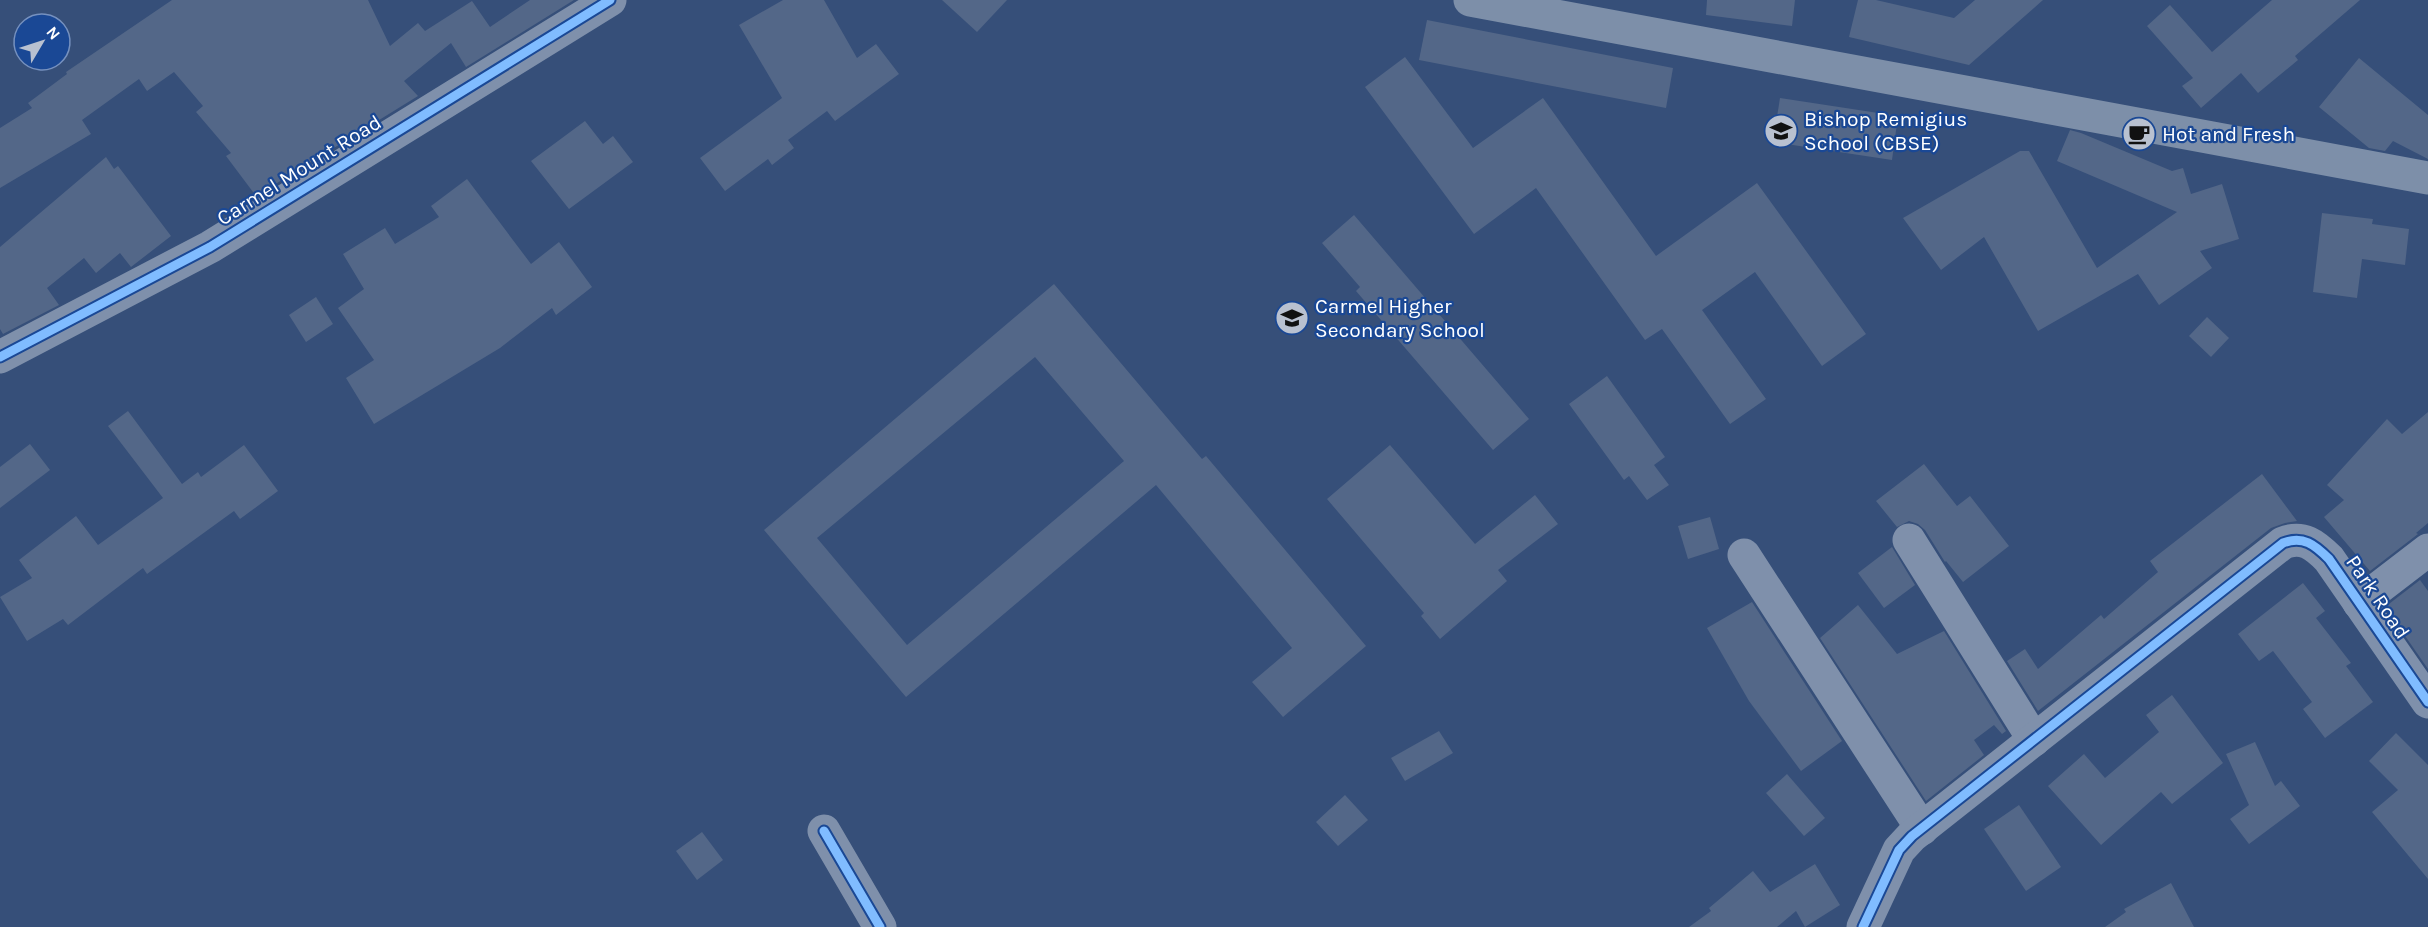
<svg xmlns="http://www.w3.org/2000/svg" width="2428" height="927" font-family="Karla,sans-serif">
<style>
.building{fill:#536788;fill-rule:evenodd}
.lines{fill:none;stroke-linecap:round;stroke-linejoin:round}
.minor{stroke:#7f90ab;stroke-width:33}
.major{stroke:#7d8fa9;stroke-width:33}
.cycleway-casing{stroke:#1a4895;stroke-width:13}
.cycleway{stroke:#80bcff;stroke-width:9}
.labels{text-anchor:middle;stroke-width:4.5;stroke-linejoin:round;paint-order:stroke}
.poi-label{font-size:21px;fill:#fff;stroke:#1a4895;text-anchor:start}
.street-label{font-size:21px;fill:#fff;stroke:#1a4895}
</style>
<rect width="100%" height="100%" fill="#364f79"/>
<g class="building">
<path d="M 172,0 L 368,0 L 390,46 L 418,23 L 425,31 L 472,1 L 490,27 L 530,0 L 574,0 L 466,67 L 451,43 L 404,81 L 418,96 L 256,196 L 226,156 L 231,153 L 196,112 L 203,106 L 174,72 L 147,91 L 139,79 L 82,120 L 91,134 L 0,188 L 0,128 L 32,108 L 28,103 L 67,74 L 66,72 Z"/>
<path d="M 783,0 L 824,0 L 857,58 L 876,44 L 899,74 L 835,121 L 827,111 L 788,140 L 794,148 L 772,165 L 768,159 L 725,191 L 700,158 L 782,98 L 739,25 Z"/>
<path d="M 942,0 L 1007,0 L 977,32 Z"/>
<path d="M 1707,0 L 1795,0 L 1792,26 L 1706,15 Z"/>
<path d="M 1858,0 L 1876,0 L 1954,18 L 1975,0 L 2043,0 L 1969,65 L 1849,37 Z"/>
<path d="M 2272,0 L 2360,0 L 2295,56 L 2298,60 L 2258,93 L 2241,73 L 2201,108 L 2182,86 L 2193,78 L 2147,26 L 2170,5 L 2212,52 Z"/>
<path d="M 1427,20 L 1673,68 L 1666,108 L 1419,60 Z"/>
<path d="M 1405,57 L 1473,148 L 1543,98 L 1656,256 L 1757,183 L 1866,334 L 1822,366 L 1755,272 L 1702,310 L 1766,399 L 1730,424 L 1662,329 L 1645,340 L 1536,188 L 1474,234 L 1365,87 Z"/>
<path d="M 2359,58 L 2428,115 L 2428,159 L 2393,141 L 2385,151 L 2369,148 L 2319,107 Z"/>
<path d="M 1780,98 L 1898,116 L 1892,160 L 1773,142 Z"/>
<path d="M 585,121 L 603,144 L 613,136 L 633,162 L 569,209 L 531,161 Z"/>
<path d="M 2070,130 L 2081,133 L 2172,171 L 2183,168 L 2191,194 L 2222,184 L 2239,239 L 2200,251 L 2212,268 L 2159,305 L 2138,274 L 2038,331 L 1984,237 L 1941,270 L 1903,218 L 2020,151 L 2029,151 L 2097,268 L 2177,212 L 2057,161 Z"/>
<path d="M 106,157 L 114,169 L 118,166 L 171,236 L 131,267 L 120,253 L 96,273 L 84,258 L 47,288 L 59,305 L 3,334 L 0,329 L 0,247 Z"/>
<path d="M 467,179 L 531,264 L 559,242 L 592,287 L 556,315 L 552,308 L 500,348 L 374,424 L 346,378 L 374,360 L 338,308 L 364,289 L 343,254 L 385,228 L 395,244 L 439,217 L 431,206 Z"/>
<path d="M 2322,213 L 2373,219 L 2372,224 L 2409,229 L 2405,265 L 2362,259 L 2357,298 L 2313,292 Z"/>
<path d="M 1354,215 L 1529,419 L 1493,450 L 1356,291 L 1360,287 L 1322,243 Z"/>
<path d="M 1054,284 L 1202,459 L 1206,456 L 1366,646 L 1283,717 L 1252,682 L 1292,648 L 1156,485 L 906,697 L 764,530 ZM 1035,357 L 1124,461 L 907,645 L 817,538 Z"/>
<path d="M 316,297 L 333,324 L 306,342 L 289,315 Z"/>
<path d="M 2207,317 L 2229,338 L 2211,357 L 2189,336 Z"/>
<path d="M 1607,376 L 1665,457 L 1654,465 L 1669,485 L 1647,500 L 1629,476 L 1624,480 L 1569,404 Z"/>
<path d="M 128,411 L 182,484 L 198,472 L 201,477 L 244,445 L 278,491 L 240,519 L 234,511 L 147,574 L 143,568 L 68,625 L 63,619 L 27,641 L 0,597 L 32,578 L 19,560 L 76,516 L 98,545 L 163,498 L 108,426 Z"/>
<path d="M 2428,412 L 2428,523 L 2416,533 L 2418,534 L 2370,571 L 2324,517 L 2344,500 L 2327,485 L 2387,419 L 2402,434 Z"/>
<path d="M 30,444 L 50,470 L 0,508 L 0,467 Z"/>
<path d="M 1390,445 L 1475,544 L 1535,495 L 1558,524 L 1498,570 L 1507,581 L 1440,639 L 1421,616 L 1424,613 L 1327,499 Z"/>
<path d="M 1924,464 L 1957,506 L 1970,496 L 2009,546 L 1963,582 L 1946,561 L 1945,562 L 1925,530 L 1918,524 L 1909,521 L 1897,527 L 1876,501 Z"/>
<path d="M 2262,474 L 2297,521 L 2285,523 L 2271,528 L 2038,711 L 2007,661 L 2025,649 L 2038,669 L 2101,615 L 2104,619 L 2158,572 L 2150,561 Z"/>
<path d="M 1710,517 L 1719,549 L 1688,559 L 1678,526 Z"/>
<path d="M 1892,547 L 1915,585 L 1884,608 L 1858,573 Z"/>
<path d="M 2420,580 L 2428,591 L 2428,669 L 2385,607 Z"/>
<path d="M 2303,583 L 2325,611 L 2316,618 L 2351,663 L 2346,666 L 2373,702 L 2325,738 L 2303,709 L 2312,702 L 2273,651 L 2259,661 L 2238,634 Z"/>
<path d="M 1752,602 L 1842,741 L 1801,771 L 1749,701 L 1707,628 Z"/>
<path d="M 1858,605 L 1897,654 L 1944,631 L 2006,731 L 2002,734 L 1994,725 L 1974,740 L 1984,755 L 1926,801 L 1820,638 Z"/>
<path d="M 2172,695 L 2223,763 L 2172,804 L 2161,792 L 2101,845 L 2048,786 L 2084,754 L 2105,778 L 2159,732 L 2146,715 Z"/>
<path d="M 1439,731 L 1453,753 L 1405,781 L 1391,758 Z"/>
<path d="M 2396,733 L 2428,765 L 2428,879 L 2372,812 L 2398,790 L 2369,761 Z"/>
<path d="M 2255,742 L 2275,786 L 2281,781 L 2300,806 L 2249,844 L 2230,819 L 2249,805 L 2226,754 Z"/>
<path d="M 1787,774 L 1825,818 L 1804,836 L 1766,793 Z"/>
<path d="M 1345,795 L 1368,820 L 1338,846 L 1316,822 Z"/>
<path d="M 2019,805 L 2061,867 L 2026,891 L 1984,829 Z"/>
<path d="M 702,832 L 723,860 L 697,880 L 676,851 Z"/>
<path d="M 1815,864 L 1840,905 L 1805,927 L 1796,911 L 1777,927 L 1689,927 L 1711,911 L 1709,908 L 1753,871 L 1770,892 Z"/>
<path d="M 2171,883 L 2194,927 L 2105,927 L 2126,912 L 2124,909 Z"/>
</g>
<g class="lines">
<g class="minor">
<path d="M 0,357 L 210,247 L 610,0"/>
<path d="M 1909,540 L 2034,740"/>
<path d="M 1744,555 L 1922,829"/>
<path d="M 2359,603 L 2428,550"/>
<path d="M 824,831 L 880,927"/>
<path d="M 1863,927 L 1899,850 L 1912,836 L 2283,543 C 2303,535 2315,545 2329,559 L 2428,702"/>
</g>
<path class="major" d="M 1470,0 L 2428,178"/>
<defs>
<g id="cycleway">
<path d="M 0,357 L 210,247 L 610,0"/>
<path d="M 824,831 L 880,927"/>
<path d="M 1863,927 L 1899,850 L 1912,836 L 2283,543 C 2303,535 2315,545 2329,559 L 2428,702"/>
</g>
</defs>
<use href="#cycleway" class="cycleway-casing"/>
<use href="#cycleway" class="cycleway"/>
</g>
<defs>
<symbol id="school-disc" viewBox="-11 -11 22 22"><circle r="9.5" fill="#b9c1d0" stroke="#1a4895"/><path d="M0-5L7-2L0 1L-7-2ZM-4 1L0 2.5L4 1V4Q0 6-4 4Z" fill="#111"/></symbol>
<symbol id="cafe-disc" viewBox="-11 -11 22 22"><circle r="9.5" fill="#b9c1d0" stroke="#1a4895"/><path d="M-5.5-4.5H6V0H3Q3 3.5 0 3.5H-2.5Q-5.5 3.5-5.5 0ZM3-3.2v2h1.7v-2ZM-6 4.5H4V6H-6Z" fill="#111"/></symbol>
</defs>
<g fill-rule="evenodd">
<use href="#school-disc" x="1762" y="112" width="38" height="38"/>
<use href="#cafe-disc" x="2120" y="115" width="38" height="38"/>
<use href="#school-disc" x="1273" y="299" width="38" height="38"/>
</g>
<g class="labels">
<g class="poi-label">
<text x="1804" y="126">Bishop Remigius<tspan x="1804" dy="24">School (CBSE)</tspan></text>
<text x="2162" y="141">Hot and Fresh</text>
<text x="1315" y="313">Carmel Higher<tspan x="1315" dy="24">Secondary School</tspan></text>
</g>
<g class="street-label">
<text transform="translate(299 170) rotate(-32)" y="7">Carmel Mount Road</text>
<text transform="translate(2378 597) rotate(56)" y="7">Park Road</text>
</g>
</g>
<g transform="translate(42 42) rotate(51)"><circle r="28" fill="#1a4895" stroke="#7691bf" stroke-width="1.5"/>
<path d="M0-4.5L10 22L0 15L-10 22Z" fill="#b9c1d0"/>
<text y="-9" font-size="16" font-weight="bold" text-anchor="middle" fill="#ffffff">N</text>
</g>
</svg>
